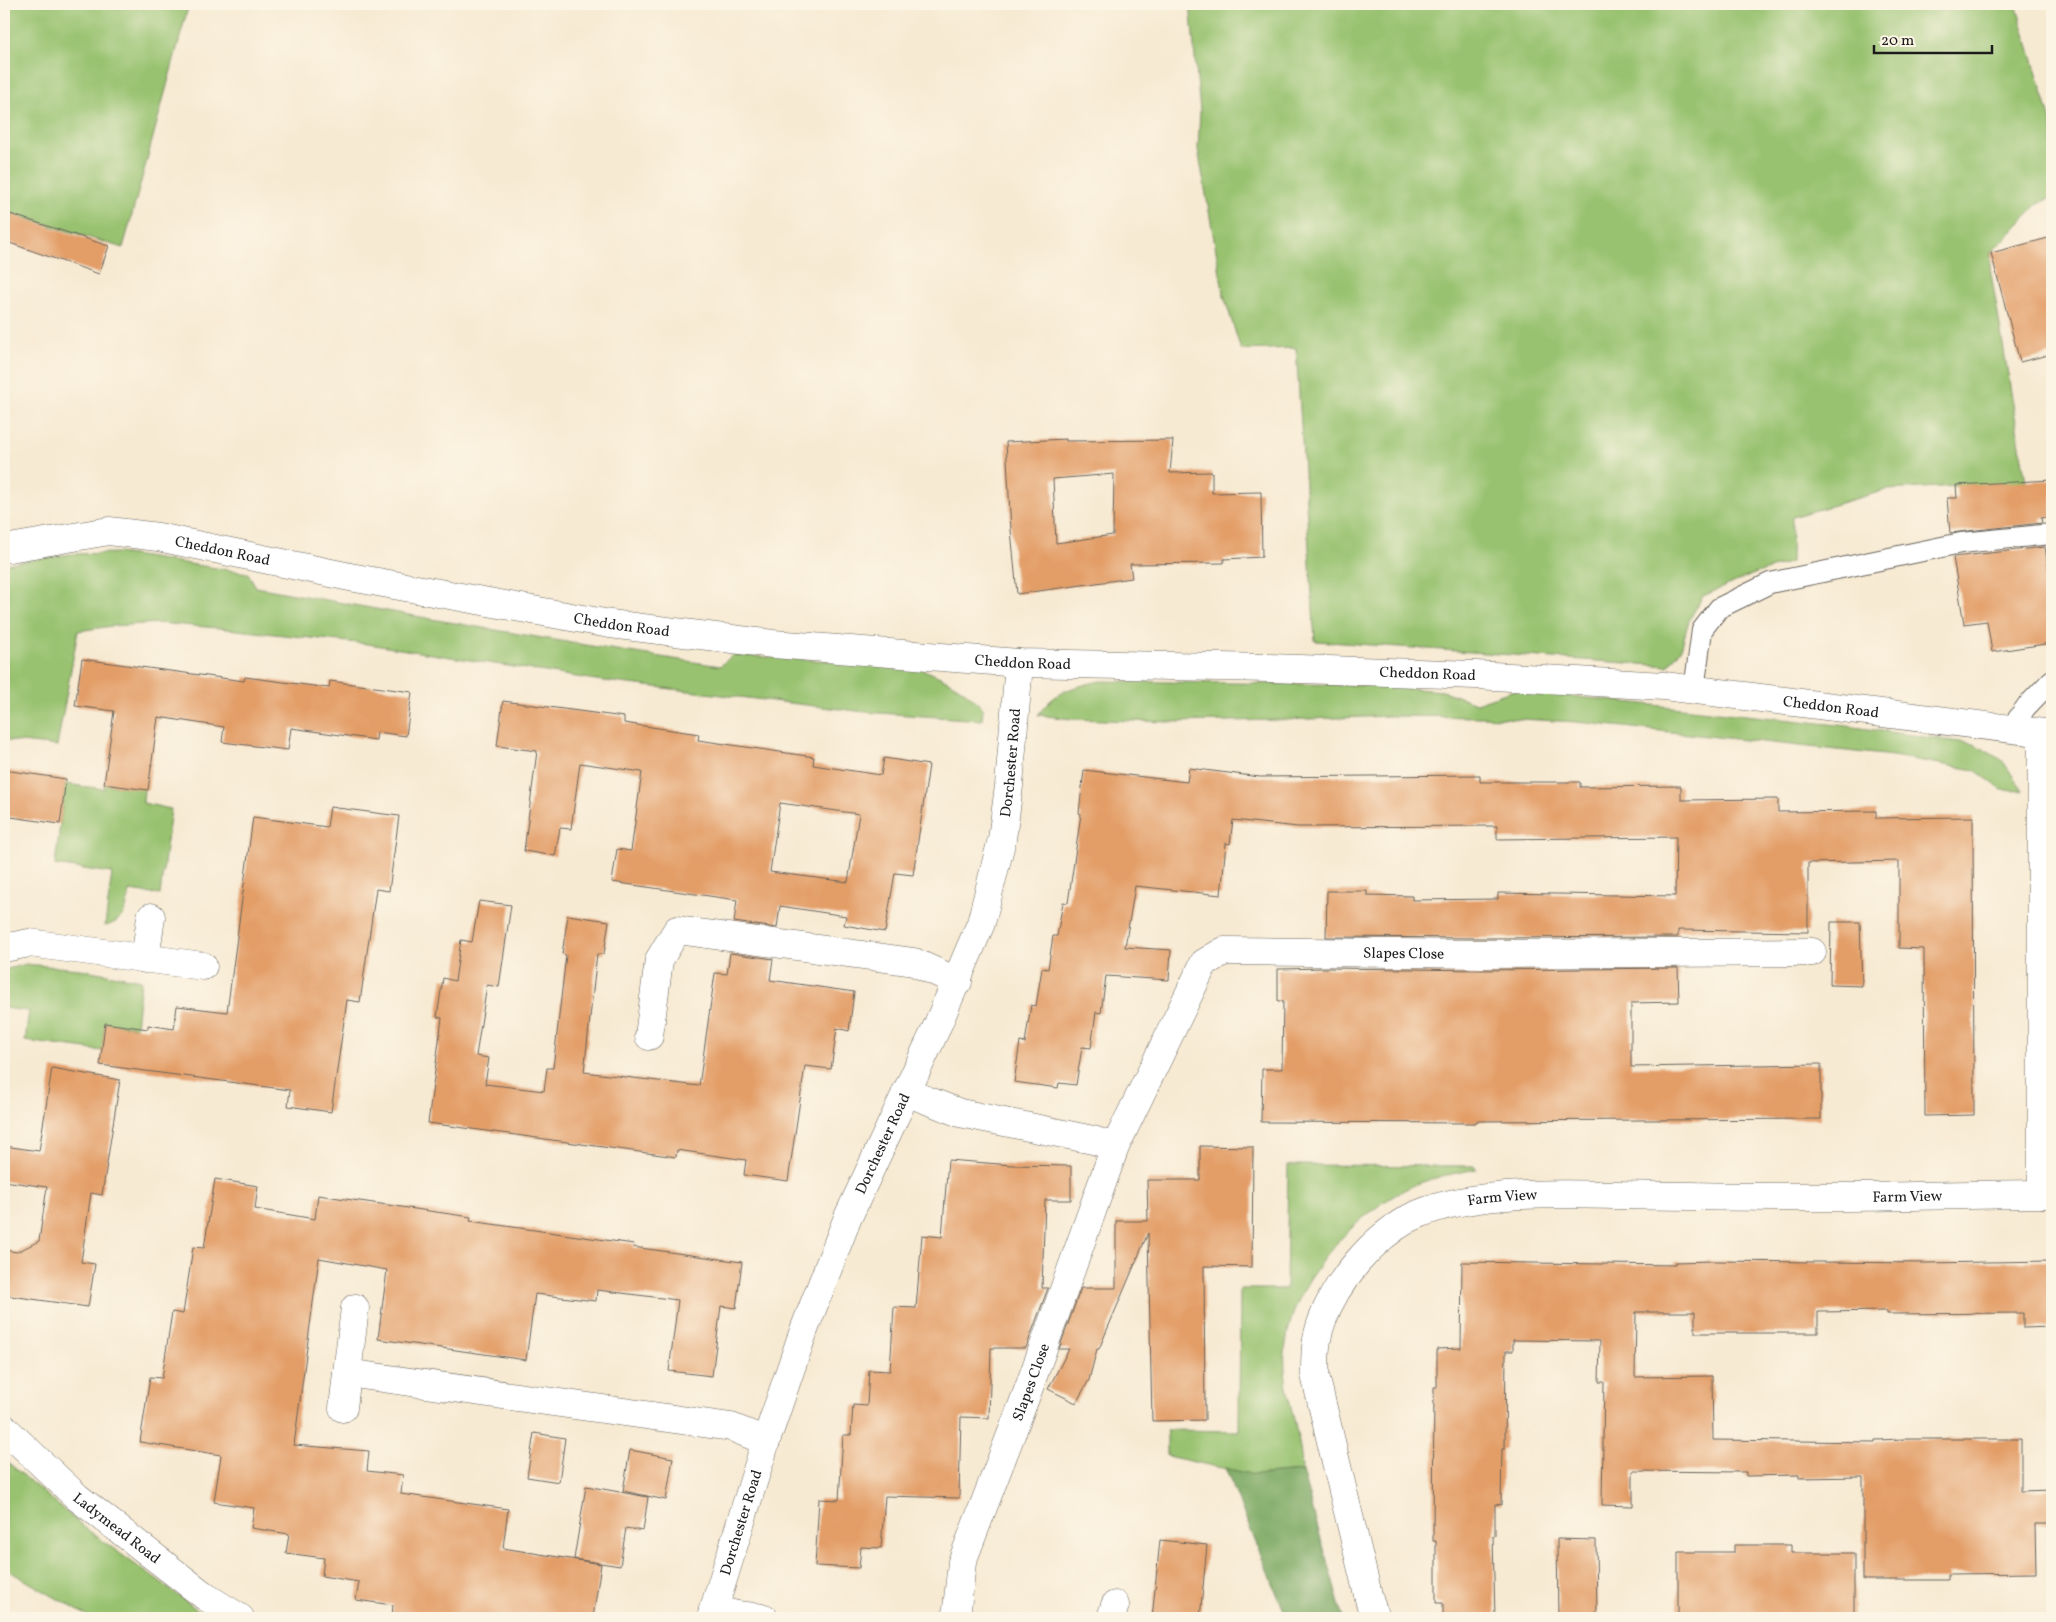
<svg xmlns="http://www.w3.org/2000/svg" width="2056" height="1622" font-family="Vollkorn,serif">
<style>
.green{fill:#98c26f;stroke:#5a6f46}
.forest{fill:#7aa862;stroke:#4b623f}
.building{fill:#e39e67;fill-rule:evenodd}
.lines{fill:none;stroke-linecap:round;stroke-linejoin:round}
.lane-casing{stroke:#69645c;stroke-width:22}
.street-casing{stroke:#69645c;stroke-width:29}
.lane{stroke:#fff;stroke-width:20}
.street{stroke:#fff;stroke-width:28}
.labels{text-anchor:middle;stroke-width:4;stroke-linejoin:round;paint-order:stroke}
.street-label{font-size:15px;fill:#1c1c1c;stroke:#fcf5e5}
</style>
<rect width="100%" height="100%" fill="#fcf5e5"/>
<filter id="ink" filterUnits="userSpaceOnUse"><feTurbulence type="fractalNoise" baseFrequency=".02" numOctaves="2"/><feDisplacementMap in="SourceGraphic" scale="10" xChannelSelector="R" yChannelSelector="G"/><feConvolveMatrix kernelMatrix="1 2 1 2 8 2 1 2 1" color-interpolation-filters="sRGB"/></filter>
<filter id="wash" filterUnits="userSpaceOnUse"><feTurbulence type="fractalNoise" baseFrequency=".0096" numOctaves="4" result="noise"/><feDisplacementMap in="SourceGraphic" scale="20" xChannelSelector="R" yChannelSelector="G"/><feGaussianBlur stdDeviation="1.12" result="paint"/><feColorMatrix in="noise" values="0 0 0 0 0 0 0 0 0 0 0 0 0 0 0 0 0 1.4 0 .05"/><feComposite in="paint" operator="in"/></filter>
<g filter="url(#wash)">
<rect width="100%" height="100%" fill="#f7ead3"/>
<g class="green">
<path d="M 4,4 L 189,4 L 123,248 L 6,212 L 4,210 Z"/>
<path d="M 1190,4 L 2016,4 L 2052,124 L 2052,198 L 2040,202 L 1991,253 L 1990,267 L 2026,482 L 1886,490 L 1792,517 L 1791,562 L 1754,574 L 1703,596 L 1689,620 L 1681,649 L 1668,666 L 1315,641 L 1296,348 L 1241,350 L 1224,296 L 1198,149 L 1200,111 Z"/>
<path d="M 119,553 L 248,573 L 256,587 C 411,616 565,643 720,666 L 733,655 L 913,666 C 939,675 964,687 983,708 L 982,720 L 865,712 L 596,680 L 368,644 L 218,628 L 158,623 L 112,626 L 78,631 L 57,746 L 4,740 L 4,564 L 71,554 Z"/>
<path d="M 1100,681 L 1364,685 L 1443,691 L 1476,703 L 1514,690 L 1847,726 L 1974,744 L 2002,760 L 2023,791 L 2002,790 L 1975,770 L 1893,756 L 1577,722 L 1482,717 L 1391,716 L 1282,720 L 1168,722 L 1071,719 L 1038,715 C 1056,690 1071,688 1100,681 Z"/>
<path d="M 65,784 L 104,789 L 104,784 L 144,789 L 143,803 L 171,809 L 160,895 L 129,891 C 128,909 123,922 105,926 L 112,873 L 55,865 Z"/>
<path d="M 26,964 L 79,969 L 141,980 L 136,1027 L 105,1023 L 102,1051 L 25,1041 L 29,1011 L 4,1008 L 4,970 Z"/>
<path d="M 1288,1165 L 1475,1166 L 1476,1169 C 1452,1174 1428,1178 1406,1189 C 1343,1222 1280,1295 1285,1370 C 1287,1404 1302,1437 1302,1471 L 1254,1475 L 1167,1456 L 1167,1430 L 1239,1431 L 1240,1289 L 1286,1289 Z"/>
<path d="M 4,1459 L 85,1528 L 209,1618 L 91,1618 L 4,1568 Z"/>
</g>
<path class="forest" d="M 1225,1468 L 1254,1475 L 1302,1471 L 1343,1618 L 1287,1618 Z"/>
<g id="blocks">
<g class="building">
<path d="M 4,212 L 109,246 L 99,274 L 4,241 Z"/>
<path d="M 2052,237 L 2052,354 L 2020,362 L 1991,253 Z"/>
<path d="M 1066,439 L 1066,441 L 1173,440 L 1170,473 L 1212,472 L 1212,493 L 1261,492 L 1262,557 L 1224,559 L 1224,563 L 1130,564 L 1132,578 L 1017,594 L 1011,530 L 1006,442 ZM 1114,474 L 1113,535 L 1056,543 L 1053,479 Z"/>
<path d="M 2052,480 L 2052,516 L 2041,518 L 2042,523 L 1950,533 L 1947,498 L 1957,498 L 1956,485 Z"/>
<path d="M 2045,547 L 2052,593 L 2052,643 L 1992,652 L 1987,621 L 1964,624 L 1953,557 Z"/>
<path d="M 82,659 L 244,681 L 245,677 L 329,688 L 330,681 L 412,692 L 406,736 L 377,732 L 376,740 L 291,728 L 288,750 L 222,742 L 224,727 L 158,717 L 148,790 L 104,784 L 114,711 L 75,706 Z"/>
<path d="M 503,701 L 624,717 L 624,723 L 699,734 L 698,740 L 814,757 L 813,765 L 881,775 L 884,758 L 929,765 L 913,875 L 895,873 L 885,932 L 844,925 L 846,916 L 780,906 L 777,928 L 734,922 L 737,900 L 612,882 L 617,849 L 631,851 L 642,772 L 580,763 L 571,829 L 560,828 L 555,856 L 524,851 L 537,751 L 497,746 ZM 780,803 L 859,814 L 848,882 L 770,872 Z"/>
<path d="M 1189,768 L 1260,777 L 1480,775 L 1480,782 L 1580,782 L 1580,787 L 1681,786 L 1681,800 L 1778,799 L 1778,812 L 1876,811 L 1876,818 L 1973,817 L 1974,1115 L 1925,1116 L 1924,949 L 1899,948 L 1899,861 L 1808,863 L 1808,932 L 1678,930 L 1678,937 L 1484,938 L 1326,937 L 1327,891 L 1367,891 L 1367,895 L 1412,896 L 1412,900 L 1498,899 L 1498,893 L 1675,896 L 1676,837 L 1497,839 L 1497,826 L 1298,827 L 1233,820 L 1230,844 L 1226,843 L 1221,895 L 1135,886 L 1125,947 L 1171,950 L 1169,980 L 1106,976 L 1101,1013 L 1096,1012 L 1091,1048 L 1082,1047 L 1076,1085 L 1059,1083 L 1058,1088 L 1014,1082 L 1020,1042 L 1025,1043 L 1031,1005 L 1036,1006 L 1042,968 L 1048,969 L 1053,936 L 1057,936 L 1063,902 L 1068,903 L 1081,814 L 1079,813 L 1084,770 L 1187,782 Z"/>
<path d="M 4,770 L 66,779 L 60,824 L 4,816 Z"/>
<path d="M 330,807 L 399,816 L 389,891 L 376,889 L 360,1002 L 347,1000 L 331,1112 L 288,1106 L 290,1090 L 100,1065 L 105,1023 L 148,1029 L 148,1025 L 174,1029 L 177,1006 L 227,1012 L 253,817 L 327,827 Z"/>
<path d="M 479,901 L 511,905 L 499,987 L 487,985 L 476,1056 L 489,1058 L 485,1084 L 544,1091 L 547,1068 L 553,1068 L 566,955 L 562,954 L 568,915 L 609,921 L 604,954 L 597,954 L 584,1072 L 699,1086 L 715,973 L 727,974 L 730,953 L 773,959 L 770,980 L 854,992 L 849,1031 L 837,1028 L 831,1069 L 805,1066 L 788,1181 L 744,1175 L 746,1160 L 677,1150 L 676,1157 L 428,1123 L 442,1018 L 437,1017 L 443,978 L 455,981 L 461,940 L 472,942 Z"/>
<path d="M 1831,922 L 1860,922 L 1862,986 L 1830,985 Z"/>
<path d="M 1326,968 L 1484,970 L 1678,968 L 1679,1002 L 1631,1003 L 1631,1067 L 1821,1064 L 1821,1119 L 1476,1121 L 1476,1123 L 1261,1122 L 1262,1069 L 1282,1069 L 1283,1001 L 1278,1001 L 1278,969 Z"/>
<path d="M 52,1068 L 120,1080 L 102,1195 L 91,1193 L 81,1262 L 95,1264 L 88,1307 L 4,1295 L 4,1250 L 17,1252 L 39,1241 L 47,1187 L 4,1181 L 4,1146 L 39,1151 Z"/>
<path d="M 1200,1146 L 1253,1147 L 1252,1267 L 1204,1266 L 1205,1420 L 1152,1421 L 1148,1233 L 1099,1349 L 1097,1349 L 1089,1380 L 1076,1403 L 1048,1389 L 1069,1349 L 1059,1349 L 1081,1288 L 1116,1288 L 1116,1221 L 1148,1221 L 1147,1180 L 1200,1180 Z"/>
<path d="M 948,1160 L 1012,1165 L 1071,1166 L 1071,1200 L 1045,1200 L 1042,1288 L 1048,1288 L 1026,1348 L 991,1348 L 989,1418 L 961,1417 L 959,1498 L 885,1496 L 881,1548 L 861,1547 L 859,1568 L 815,1566 L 819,1499 L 839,1500 L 843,1435 L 851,1435 L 853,1405 L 867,1406 L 869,1370 L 890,1371 L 894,1307 L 916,1308 L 922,1235 L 942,1237 Z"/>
<path d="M 215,1179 L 258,1186 L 255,1209 L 315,1219 L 318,1195 L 471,1217 L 470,1221 L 634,1244 L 633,1247 L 742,1262 L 736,1308 L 721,1306 L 712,1376 L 669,1371 L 678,1300 L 597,1290 L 596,1301 L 535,1294 L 526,1360 L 378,1339 L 387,1270 L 319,1258 L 294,1445 L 369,1451 L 367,1471 L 403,1475 L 401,1494 L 508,1509 L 503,1548 L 601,1564 L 593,1618 L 392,1618 L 393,1605 L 356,1600 L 359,1582 L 322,1576 L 324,1558 L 286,1553 L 289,1534 L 251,1528 L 254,1508 L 214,1502 L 221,1455 L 140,1442 L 150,1377 L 162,1378 L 172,1312 L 183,1314 L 193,1247 L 204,1248 Z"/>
<path d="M 1712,1261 L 1924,1263 L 2052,1261 L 2052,1327 L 2023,1328 L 2023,1313 L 1887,1314 L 1887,1311 L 1818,1312 L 1818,1333 L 1695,1333 L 1695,1312 L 1636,1312 L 1635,1377 L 1712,1376 L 1713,1440 L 1875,1442 L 1875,1440 L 1905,1439 L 2021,1439 L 2021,1491 L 2052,1490 L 2052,1524 L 2035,1524 L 2036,1573 L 1948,1574 L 1948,1580 L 1863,1580 L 1863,1477 L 1799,1478 L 1799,1475 L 1746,1476 L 1746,1472 L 1633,1471 L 1633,1506 L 1602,1505 L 1604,1382 L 1599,1382 L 1600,1341 L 1513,1340 L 1513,1351 L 1506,1351 L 1505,1449 L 1502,1449 L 1501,1505 L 1495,1504 L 1495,1536 L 1493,1536 L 1495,1618 L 1443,1618 L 1443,1603 L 1436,1603 L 1436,1541 L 1433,1541 L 1434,1387 L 1437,1387 L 1437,1349 L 1461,1348 L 1462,1262 L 1675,1265 L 1675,1262 Z"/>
<path d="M 534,1433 L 565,1438 L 559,1482 L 527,1477 Z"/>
<path d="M 630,1450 L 673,1458 L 666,1500 L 623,1491 Z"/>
<path d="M 586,1486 L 648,1497 L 643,1531 L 626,1528 L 620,1566 L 574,1559 Z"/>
<path d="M 1557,1539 L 1596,1540 L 1597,1618 L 1558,1618 Z"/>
<path d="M 1160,1540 L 1207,1545 L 1200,1618 L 1152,1618 Z"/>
<path d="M 1734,1545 L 1791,1545 L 1791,1553 L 1854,1553 L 1854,1618 L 1678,1618 L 1678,1552 L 1734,1552 Z"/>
</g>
</g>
</g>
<g filter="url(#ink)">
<use href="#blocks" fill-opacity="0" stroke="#69645c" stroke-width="1"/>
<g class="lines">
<defs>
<g id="lane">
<path d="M 1694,690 L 1702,630 L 1719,608 L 1770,583 L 1961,543 L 2052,534"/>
<path d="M 2010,730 L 2026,707 L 2052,680"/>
</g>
<g id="street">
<path id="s1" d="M 4,549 L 109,531 L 158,537 L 350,577 L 610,624 L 773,644 L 1019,663 L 1270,668 L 1476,675 L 1664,686 L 2052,734"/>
<path d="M 2042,734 L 2042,1194"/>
<path d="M 4,948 L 29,943 L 203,966"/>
<path d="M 145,959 L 151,917"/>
<path d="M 649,1036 L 659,960 L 677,930 L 914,962 L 958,982"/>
<path d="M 906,1092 L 960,1113 L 1093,1140 L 1115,1147"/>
<path d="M 355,1308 L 347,1373 L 731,1427 L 766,1441"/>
<path d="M 343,1408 L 347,1373"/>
<path id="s2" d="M 4,1428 L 77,1497 L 206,1597 L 240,1618"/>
<path d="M 713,1609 L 737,1615 L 764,1618"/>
<path id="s3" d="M 711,1618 L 766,1441 L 804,1330 L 848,1217 L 935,1031 L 981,923 L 1002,839 L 1009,786 L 1019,663"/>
<path id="s4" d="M 956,1618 L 962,1562 L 1027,1393 L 1115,1147 L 1204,963 L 1224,951 L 1484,954 L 1812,952"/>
<path d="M 1111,1618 L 1115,1605"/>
<path id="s5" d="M 1376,1618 L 1370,1603 L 1315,1375 C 1315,1357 1315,1339 1322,1321 C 1336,1281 1373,1238 1410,1218 C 1465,1190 1557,1194 1618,1195 C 1678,1196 1739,1197 1799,1197 C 1884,1198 1968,1194 2052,1194"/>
</g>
</defs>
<use href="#lane" class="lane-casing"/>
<use href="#street" class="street-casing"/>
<use href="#lane" class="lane"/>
<use href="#street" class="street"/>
</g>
</g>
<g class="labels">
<g class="street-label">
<text dy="5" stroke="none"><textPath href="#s1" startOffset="222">Cheddon Road</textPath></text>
<text dy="5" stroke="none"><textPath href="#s1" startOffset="628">Cheddon Road</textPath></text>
<text dy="5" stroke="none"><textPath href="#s1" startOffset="1031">Cheddon Road</textPath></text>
<text dy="5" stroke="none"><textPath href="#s1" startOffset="1436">Cheddon Road</textPath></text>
<text dy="5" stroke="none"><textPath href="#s1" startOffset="1841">Cheddon Road</textPath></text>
<text dy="5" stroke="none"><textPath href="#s3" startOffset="910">Dorchester Road</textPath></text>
<text dy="5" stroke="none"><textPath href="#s4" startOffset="906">Slapes Close</textPath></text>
<text dy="5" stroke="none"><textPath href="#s3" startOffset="505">Dorchester Road</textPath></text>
<text dy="5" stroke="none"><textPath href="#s5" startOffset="944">Farm View</textPath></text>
<text dy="5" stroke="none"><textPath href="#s5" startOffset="539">Farm View</textPath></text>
<text dy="5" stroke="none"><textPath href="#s4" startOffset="249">Slapes Close</textPath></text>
<text dy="5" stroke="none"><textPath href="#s3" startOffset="100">Dorchester Road</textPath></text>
<text dy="5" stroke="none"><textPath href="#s2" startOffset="151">Ladymead Road</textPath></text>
</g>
</g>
<rect width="2056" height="1622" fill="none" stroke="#fcf5e5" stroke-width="20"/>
<path d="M1874 45v8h118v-8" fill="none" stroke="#1c1c1c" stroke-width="2.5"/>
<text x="1881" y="45" font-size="15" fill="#1c1c1c" stroke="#fcf5e5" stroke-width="4" paint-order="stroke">20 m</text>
</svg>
